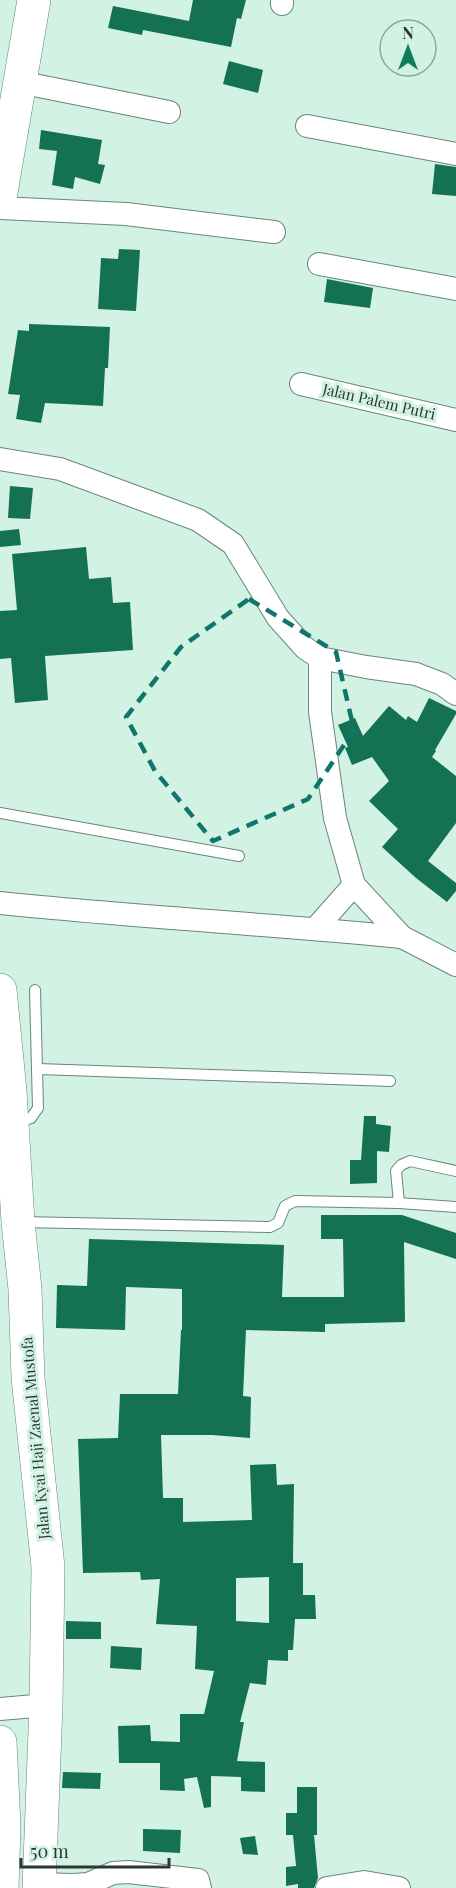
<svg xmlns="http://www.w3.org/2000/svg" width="456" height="1888" font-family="'Playfair Display',serif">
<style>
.building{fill:#147253;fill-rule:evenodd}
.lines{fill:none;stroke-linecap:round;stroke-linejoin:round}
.service-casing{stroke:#6a8679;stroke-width:12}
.minor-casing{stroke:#6a8679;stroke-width:24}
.primary-casing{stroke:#6a8679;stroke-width:34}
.service{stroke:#fff;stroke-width:10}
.minor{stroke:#fff;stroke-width:22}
.primary{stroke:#fff;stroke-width:33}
.marked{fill:none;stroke:#0f766e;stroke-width:4.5;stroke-dasharray:12 8;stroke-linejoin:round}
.labels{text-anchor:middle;stroke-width:6;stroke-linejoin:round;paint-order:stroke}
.street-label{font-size:15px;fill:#2b3832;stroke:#d2f2e3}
</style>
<rect width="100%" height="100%" fill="#d2f2e3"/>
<g class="building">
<path d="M 193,0 L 246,0 L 241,19 L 237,18 L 231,47 L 143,30 L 142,35 L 108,28 L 113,6 L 189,21 Z"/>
<path d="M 229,61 L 263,70 L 258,93 L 223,84 Z"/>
<path d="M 41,130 L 102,140 L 98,164 L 105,165 L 100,184 L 75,177 L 73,189 L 52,185 L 57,151 L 39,149 Z"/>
<path d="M 435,164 L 456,167 L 456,196 L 432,194 Z"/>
<path d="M 119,249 L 140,250 L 136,311 L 98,309 L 101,258 L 118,259 Z"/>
<path d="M 327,279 L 373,288 L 370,308 L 324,302 Z"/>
<path d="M 29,324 L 110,327 L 108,368 L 105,368 L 103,406 L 45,403 L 41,423 L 16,419 L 20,395 L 8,394 L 18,330 L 29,331 Z"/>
<path d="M 10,486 L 33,488 L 30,519 L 8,518 Z"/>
<path d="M 19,529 L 21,545 L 0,547 L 0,531 Z"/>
<path d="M 86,547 L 89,579 L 111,577 L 113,603 L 130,602 L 133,650 L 45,656 L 48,700 L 15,703 L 11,658 L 0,659 L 0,611 L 17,610 L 12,554 Z"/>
<path d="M 429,698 L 456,711 L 456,714 L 435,750 L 436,751 L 432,757 L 456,776 L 456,823 L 428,861 L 456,883 L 456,891 L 447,902 L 416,878 L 382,847 L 398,829 L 369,801 L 389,781 L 372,757 L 352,765 L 345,748 L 348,747 L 338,725 L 355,718 L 363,736 L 389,706 L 406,720 L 408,716 L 417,722 Z"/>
<path d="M 364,1116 L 376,1116 L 376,1124 L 391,1126 L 389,1152 L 377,1151 L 377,1183 L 350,1184 L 350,1160 L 361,1160 Z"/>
<path d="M 321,1215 L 402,1215 L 456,1233 L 456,1259 L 404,1242 L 405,1322 L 325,1324 L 325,1332 L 246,1330 L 243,1396 L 251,1397 L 250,1438 L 212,1435 L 161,1435 L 163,1498 L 183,1498 L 183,1522 L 252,1520 L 250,1465 L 276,1464 L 277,1485 L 294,1484 L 293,1563 L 303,1563 L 303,1595 L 315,1595 L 316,1619 L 295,1619 L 293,1650 L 288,1650 L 288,1661 L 268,1660 L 266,1685 L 250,1683 L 240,1722 L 244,1722 L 237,1761 L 265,1762 L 265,1792 L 241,1791 L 241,1777 L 211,1776 L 211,1807 L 204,1808 L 197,1777 L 184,1779 L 185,1791 L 160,1790 L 160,1763 L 119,1763 L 118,1726 L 150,1725 L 151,1741 L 180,1742 L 180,1714 L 204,1714 L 214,1671 L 195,1669 L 197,1626 L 156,1624 L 160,1579 L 141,1580 L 140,1572 L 83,1573 L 78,1439 L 118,1438 L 120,1394 L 178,1394 L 181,1330 L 182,1330 L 182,1289 L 126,1287 L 125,1330 L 56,1328 L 57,1285 L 87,1286 L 89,1239 L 284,1245 L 282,1297 L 344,1297 L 343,1239 L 321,1239 ZM 269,1577 L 269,1623 L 236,1621 L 236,1578 Z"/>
<path d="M 66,1621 L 101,1622 L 101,1639 L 66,1639 Z"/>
<path d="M 111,1646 L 142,1648 L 141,1670 L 110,1668 Z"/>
<path d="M 63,1772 L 101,1773 L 100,1789 L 62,1788 Z"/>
<path d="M 297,1787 L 317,1787 L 317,1835 L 314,1835 L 318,1878 L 314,1888 L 298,1888 L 298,1884 L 286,1886 L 286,1867 L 296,1866 L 293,1835 L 286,1835 L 286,1813 L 297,1813 Z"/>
<path d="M 143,1829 L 181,1830 L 180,1853 L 143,1851 Z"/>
<path d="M 255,1836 L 258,1855 L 243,1854 L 240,1838 Z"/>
</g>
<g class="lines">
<defs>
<g id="service">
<path d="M 0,813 L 239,856"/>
<path d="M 38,1069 L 390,1081"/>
<path d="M 16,1123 L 31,1118 L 38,1108 L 35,990"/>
<path d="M 399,1203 L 456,1207"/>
<path d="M 21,1222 L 270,1227 L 278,1223 L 285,1206 L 295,1201 L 399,1203 L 396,1171 L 401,1165 L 410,1161 L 456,1171"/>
</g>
<g id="minor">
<path d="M 282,0 L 282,4"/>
<path d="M 19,82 L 169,112"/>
<path d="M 307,126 L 456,154"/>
<path d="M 0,208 L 126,214 L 274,232"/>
<path d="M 319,264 L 456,289"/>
<path d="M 301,384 L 456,420"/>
<path d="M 0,459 L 60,469 L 198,520 L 233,544 L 278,618 L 305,648 L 320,658 L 366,667 L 416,674 L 442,684 L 456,694"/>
<path d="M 320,658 L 320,712 L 335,818 L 354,885 L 402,937 L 456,965"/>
<path d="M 0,903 C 134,917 268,924 402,937"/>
<path d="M 316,928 L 354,885"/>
<path d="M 0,1709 L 46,1705"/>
<path d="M 40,1884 L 72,1885 L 88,1884 L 113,1873 L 128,1872 L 198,1880 L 200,1888"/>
<path d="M 327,1888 L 364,1882 L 399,1888"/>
</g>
<g id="primary">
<path d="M 0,198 L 34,0"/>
<path d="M 0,990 L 10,1091 L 18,1222 L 25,1289 L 28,1378 L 48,1567 L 46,1705 L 39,1888"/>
<path d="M 0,1742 L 4,1826 L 2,1888"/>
</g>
</defs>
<use href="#service" class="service-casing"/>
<use href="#minor" class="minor-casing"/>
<use href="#primary" class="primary-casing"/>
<use href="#service" class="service"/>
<use href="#minor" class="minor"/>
<use href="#primary" class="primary"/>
</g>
<path class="marked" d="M 249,599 L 336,652 L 354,730 L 308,799 L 213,841 L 155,771 L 126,717 L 181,647 Z"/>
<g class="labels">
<g class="street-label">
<text transform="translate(379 402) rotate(13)" y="5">Jalan Palem Putri</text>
<text transform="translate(36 1438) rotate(-95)" y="5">Jalan Kyai Haji Zaenal Mustofa</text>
</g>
</g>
<g transform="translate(408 48)"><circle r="28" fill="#d2f2e3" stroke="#8fa89c" stroke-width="1.5"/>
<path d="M0-4.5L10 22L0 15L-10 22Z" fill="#0c7e5b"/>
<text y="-9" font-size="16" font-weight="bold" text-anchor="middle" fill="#2b3832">N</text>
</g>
<path d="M21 1858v9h148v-9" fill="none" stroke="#2b3832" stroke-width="3"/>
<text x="30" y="1858" font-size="18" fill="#2b3832" stroke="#d2f2e3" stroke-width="4.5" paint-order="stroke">50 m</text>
</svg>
